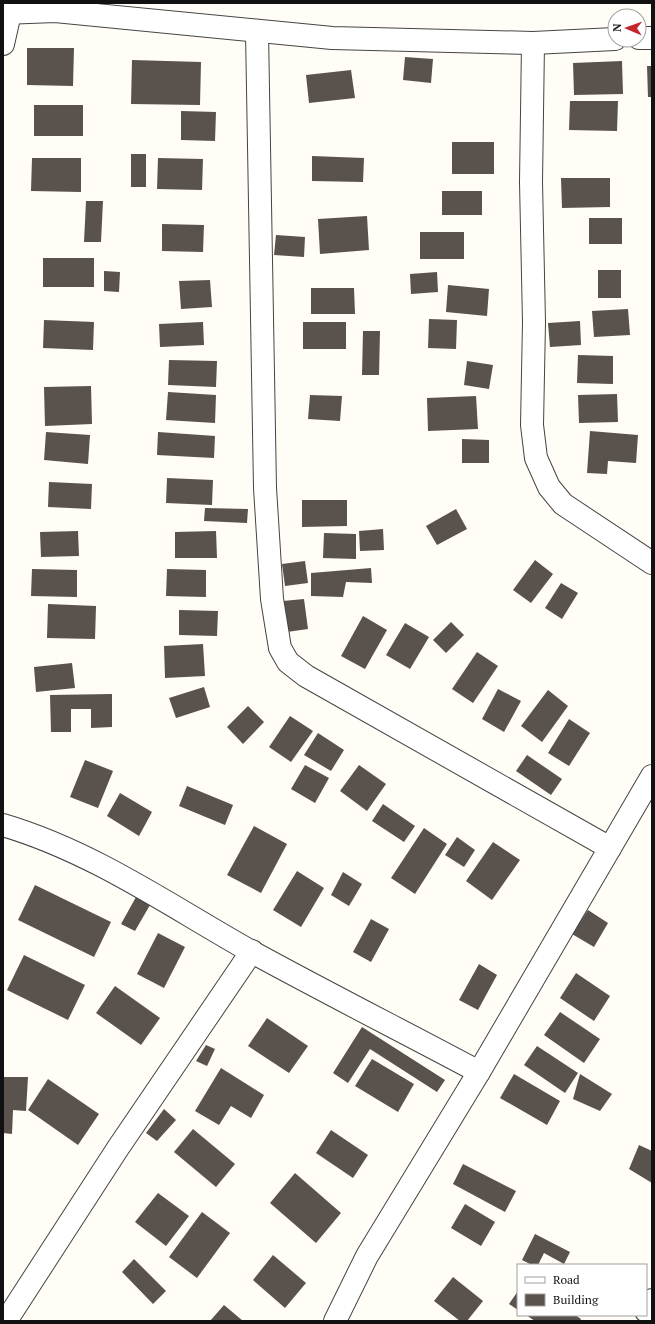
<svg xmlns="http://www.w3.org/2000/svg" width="655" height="1324" font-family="'PT Serif',serif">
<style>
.building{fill:#5a524d}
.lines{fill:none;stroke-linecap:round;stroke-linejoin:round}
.street-casing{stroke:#444;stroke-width:24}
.street{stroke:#fff;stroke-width:22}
</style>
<rect width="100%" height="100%" fill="#fffdf5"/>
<g class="building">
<path d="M 27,48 L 74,48 L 73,86 L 27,85 Z"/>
<path d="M 405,57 L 433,59 L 431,83 L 403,80 Z"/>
<path d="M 132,60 L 201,62 L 200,105 L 131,104 Z"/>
<path d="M 622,61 L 623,94 L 574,95 L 573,63 Z"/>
<path d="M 647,66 L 652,66 L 652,97 L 648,97 Z"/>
<path d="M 351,70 L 355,98 L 309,103 L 306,75 Z"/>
<path d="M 570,101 L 618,101 L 617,131 L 569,130 Z"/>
<rect x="34" y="105" width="49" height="31"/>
<path d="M 181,111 L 216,112 L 215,141 L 181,140 Z"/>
<rect x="452" y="142" width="42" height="32"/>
<rect x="131" y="154" width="15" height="33"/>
<path d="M 312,156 L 364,158 L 363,182 L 312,181 Z"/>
<path d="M 32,158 L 81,158 L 81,192 L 31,191 Z"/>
<path d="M 158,158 L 203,159 L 202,190 L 157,189 Z"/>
<path d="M 561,178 L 610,178 L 610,207 L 562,208 Z"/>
<rect x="442" y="191" width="40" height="24"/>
<path d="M 86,201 L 103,201 L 101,242 L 84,242 Z"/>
<path d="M 367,216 L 369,250 L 320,254 L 318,219 Z"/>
<rect x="589" y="218" width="33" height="26"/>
<path d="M 162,224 L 204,225 L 203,252 L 162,251 Z"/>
<rect x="420" y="232" width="44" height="27"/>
<path d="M 276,235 L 305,237 L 304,257 L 274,255 Z"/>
<rect x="43" y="258" width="51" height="29"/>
<rect x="598" y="270" width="23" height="28"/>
<path d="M 104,271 L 120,272 L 119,292 L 104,291 Z"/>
<path d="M 437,272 L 438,292 L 411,294 L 410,274 Z"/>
<path d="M 210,280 L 212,307 L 181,309 L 179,281 Z"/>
<path d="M 448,285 L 489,289 L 487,316 L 446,312 Z"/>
<path d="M 311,288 L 354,288 L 355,314 L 311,314 Z"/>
<path d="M 628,309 L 630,335 L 594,337 L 592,311 Z"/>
<path d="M 429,319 L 457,320 L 456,349 L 428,348 Z"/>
<path d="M 44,320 L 94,322 L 93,350 L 43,348 Z"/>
<path d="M 580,321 L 581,345 L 550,347 L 548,323 Z"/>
<path d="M 203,322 L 204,345 L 160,347 L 159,324 Z"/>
<rect x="303" y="322" width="43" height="27"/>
<path d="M 363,331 L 380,331 L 379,375 L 362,375 Z"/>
<path d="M 578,355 L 613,356 L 613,384 L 577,383 Z"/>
<path d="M 169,360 L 217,361 L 216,387 L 168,385 Z"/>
<path d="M 467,361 L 493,365 L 489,389 L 464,385 Z"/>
<path d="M 91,386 L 92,424 L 45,426 L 44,387 Z"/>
<path d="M 168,392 L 216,395 L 215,423 L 166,420 Z"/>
<path d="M 617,394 L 618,422 L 579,423 L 578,395 Z"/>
<path d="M 310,395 L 342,396 L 340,421 L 308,419 Z"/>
<path d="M 476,396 L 478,429 L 428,431 L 427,398 Z"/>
<path d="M 590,431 L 638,435 L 636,463 L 608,461 L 607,474 L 587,473 Z"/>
<path d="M 46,432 L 90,435 L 88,464 L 44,460 Z"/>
<path d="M 158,432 L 215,436 L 214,458 L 157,455 Z"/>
<path d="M 462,439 L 489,440 L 489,463 L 462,463 Z"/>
<path d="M 167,478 L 213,480 L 212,505 L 166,503 Z"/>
<path d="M 49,482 L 92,484 L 91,509 L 48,507 Z"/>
<path d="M 302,500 L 347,500 L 347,526 L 302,527 Z"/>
<path d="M 205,508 L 248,509 L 247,523 L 204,521 Z"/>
<path d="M 456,509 L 467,529 L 437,545 L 426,526 Z"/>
<path d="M 383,529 L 384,550 L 360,551 L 359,531 Z"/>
<path d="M 78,531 L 79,556 L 41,557 L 40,532 Z"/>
<path d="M 216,531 L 217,558 L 175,558 L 175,532 Z"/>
<path d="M 324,533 L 356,534 L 356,559 L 323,558 Z"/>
<path d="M 535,560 L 553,574 L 531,603 L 513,590 Z"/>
<path d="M 305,561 L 308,583 L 285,586 L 282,564 Z"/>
<path d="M 371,568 L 372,583 L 346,582 L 343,597 L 311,596 L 311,573 Z"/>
<path d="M 32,569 L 77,570 L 77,597 L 31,596 Z"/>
<path d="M 167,569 L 206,570 L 206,597 L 166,596 Z"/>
<path d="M 561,583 L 578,593 L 562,619 L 545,608 Z"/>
<path d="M 304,599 L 308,629 L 287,632 L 283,601 Z"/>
<path d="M 48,604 L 96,606 L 95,639 L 47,638 Z"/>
<path d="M 179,610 L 218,611 L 217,636 L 179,635 Z"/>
<path d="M 363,616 L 387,630 L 365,669 L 341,656 Z"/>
<path d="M 451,622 L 464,635 L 446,653 L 433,640 Z"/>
<path d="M 405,623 L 429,637 L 410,669 L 386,655 Z"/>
<path d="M 203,644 L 205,676 L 165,678 L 164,646 Z"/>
<path d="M 477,652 L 498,666 L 473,703 L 452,689 Z"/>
<path d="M 72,663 L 75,688 L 36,692 L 34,667 Z"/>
<path d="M 204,687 L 210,707 L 176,718 L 169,698 Z"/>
<path d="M 498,689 L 521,701 L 504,732 L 482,719 Z"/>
<path d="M 548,690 L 568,706 L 542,742 L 521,726 Z"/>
<path d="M 112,694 L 112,727 L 91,728 L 91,709 L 71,709 L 71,732 L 51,732 L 50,695 Z"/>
<path d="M 248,706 L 264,722 L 243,744 L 227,727 Z"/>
<path d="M 290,716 L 313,731 L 291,762 L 269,747 Z"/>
<path d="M 569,719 L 590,733 L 569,766 L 548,753 Z"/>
<path d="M 318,733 L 344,750 L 331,771 L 304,755 Z"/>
<path d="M 527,755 L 562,779 L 551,795 L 516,771 Z"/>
<path d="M 85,760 L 113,771 L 98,808 L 70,797 Z"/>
<path d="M 305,765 L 329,778 L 315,803 L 291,789 Z"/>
<path d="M 359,765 L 386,784 L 367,811 L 340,791 Z"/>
<path d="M 187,786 L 233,805 L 225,825 L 179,806 Z"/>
<path d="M 120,793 L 152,812 L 139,836 L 107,816 Z"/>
<path d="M 383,804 L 415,826 L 404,842 L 372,821 Z"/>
<path d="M 254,826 L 287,844 L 261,893 L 227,875 Z"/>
<path d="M 424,828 L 447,844 L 415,894 L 391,878 Z"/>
<path d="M 457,837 L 475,850 L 464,867 L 445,855 Z"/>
<path d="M 493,842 L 520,860 L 492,900 L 466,881 Z"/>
<path d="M 297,871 L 324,888 L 301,927 L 273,910 Z"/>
<path d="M 343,872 L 362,884 L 349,906 L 331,895 Z"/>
<path d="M 35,885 L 111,922 L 94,957 L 18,920 Z"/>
<path d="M 136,897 L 150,905 L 135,931 L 121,924 Z"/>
<path d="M 588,910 L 608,923 L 594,947 L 572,934 Z"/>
<path d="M 371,919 L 389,929 L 371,962 L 353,952 Z"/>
<path d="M 158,933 L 185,947 L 164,988 L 137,974 Z"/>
<path d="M 24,955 L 85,985 L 68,1020 L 7,990 Z"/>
<path d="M 479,964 L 497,975 L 478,1010 L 459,1000 Z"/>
<path d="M 576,973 L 610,996 L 594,1021 L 560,998 Z"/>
<path d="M 115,986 L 160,1018 L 141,1045 L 96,1013 Z"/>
<path d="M 560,1012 L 600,1039 L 584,1063 L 544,1035 Z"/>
<path d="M 267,1018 L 308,1046 L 289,1073 L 248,1046 Z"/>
<path d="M 362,1027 L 445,1080 L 437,1092 L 370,1049 L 348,1083 L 333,1073 Z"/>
<path d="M 206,1045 L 215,1049 L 207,1066 L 196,1061 Z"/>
<path d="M 537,1046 L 578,1073 L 565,1093 L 524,1065 Z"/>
<path d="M 372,1059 L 414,1084 L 398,1112 L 355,1086 Z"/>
<path d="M 221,1068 L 264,1095 L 251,1118 L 231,1106 L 219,1125 L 195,1111 Z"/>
<path d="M 514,1074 L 560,1101 L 547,1125 L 500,1098 Z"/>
<path d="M 580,1074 L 612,1094 L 600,1111 L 573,1099 Z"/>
<path d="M 4,1077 L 28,1077 L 26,1111 L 13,1110 L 12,1134 L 3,1133 Z"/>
<path d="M 48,1079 L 99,1114 L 78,1145 L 28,1110 Z"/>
<path d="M 164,1109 L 176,1120 L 157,1141 L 146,1133 Z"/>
<path d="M 193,1129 L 235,1164 L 216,1187 L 174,1152 Z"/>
<path d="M 331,1130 L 368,1155 L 353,1178 L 316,1153 Z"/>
<path d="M 639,1145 L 652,1151 L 652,1183 L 629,1169 Z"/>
<path d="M 463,1164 L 516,1191 L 505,1212 L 453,1184 Z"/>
<path d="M 295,1173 L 341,1213 L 316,1243 L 270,1203 Z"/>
<path d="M 158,1193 L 189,1216 L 166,1246 L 135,1222 Z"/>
<path d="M 465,1204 L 495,1222 L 481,1246 L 451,1228 Z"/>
<path d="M 202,1212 L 230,1233 L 197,1278 L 169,1257 Z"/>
<path d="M 535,1234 L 570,1252 L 564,1264 L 544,1253 L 538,1265 L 532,1265 L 522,1260 Z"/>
<path d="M 273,1255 L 306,1283 L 285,1308 L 253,1280 Z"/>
<path d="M 134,1259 L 166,1291 L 153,1304 L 122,1272 Z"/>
<path d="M 453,1277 L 483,1301 L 467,1321 L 460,1321 L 434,1301 Z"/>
<path d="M 518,1291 L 518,1310 L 509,1304 Z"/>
<path d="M 224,1305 L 243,1321 L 210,1321 Z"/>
<path d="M 526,1315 L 575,1315 L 581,1319 L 580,1321 L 535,1321 Z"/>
</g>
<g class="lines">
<defs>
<g id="street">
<path d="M 3,13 L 55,11 L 332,38 L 533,43 L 615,39"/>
<path d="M 257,32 L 265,488 L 272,599 L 280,648 L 288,662 L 306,676 L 610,848"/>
<path d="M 639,38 L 652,38"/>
<path d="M 533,43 L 531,182 L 534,322 L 532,425 L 536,458 L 549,487 L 563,504 L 652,563"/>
<path d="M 3,44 L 10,13"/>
<path d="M 3,825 C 94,852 170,906 252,952 C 327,993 404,1032 479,1072"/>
<path d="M 646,1311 L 652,1300"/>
<path d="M 6,1321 L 118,1148 L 252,951"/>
<path d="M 335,1321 L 367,1256 L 479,1072 L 652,776"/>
</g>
</defs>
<use href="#street" class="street-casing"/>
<use href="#street" class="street"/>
</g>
<rect width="655" height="1324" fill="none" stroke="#111111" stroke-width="8"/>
<rect x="517" y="1264" width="130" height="52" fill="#ffffff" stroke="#a0a0a0"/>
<rect x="525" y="1277" width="20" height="6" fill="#ffffff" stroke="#a0a0a0"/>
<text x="553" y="1284" font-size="12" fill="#111111">Road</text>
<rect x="525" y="1294" width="20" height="12" fill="#5a524d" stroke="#a0a0a0"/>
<text x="553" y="1304" font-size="12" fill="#111111">Building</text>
<g transform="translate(627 28) rotate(272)"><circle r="19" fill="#ffffff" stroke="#a0a0a0"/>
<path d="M0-3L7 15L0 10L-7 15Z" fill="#c4262e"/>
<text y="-6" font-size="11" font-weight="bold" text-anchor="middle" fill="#111111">N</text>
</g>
</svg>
